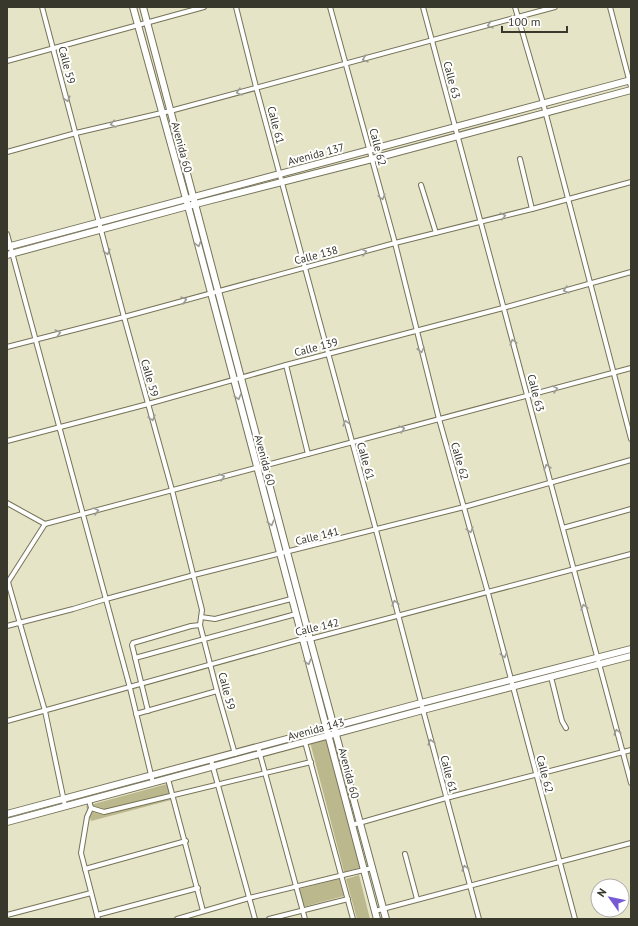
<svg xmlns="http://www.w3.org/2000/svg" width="638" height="926" font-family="'PT Sans',sans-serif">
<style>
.green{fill:#bcb88d}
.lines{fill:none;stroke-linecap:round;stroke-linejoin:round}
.street-casing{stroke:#767359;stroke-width:6}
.secondary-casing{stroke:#767359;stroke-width:8}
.street{stroke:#fff;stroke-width:4}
.secondary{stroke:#fff;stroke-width:6}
.oneway{stroke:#9c9c96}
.labels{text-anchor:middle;stroke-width:4;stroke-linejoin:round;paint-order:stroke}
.street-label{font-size:11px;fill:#39382c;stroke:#fff}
</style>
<rect width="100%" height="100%" fill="#e6e4c6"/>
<g class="green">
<path d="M 329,737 L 363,867 L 344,872 L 310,742 Z"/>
<path d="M 167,784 L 171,800 L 91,821 L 86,806 Z"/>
<path d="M 359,875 L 370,919 L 357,919 L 346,879 Z"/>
<path d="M 339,879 L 344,896 L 303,907 L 299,889 Z"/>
</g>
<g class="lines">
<defs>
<g id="street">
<path d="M 42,7 L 124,317 L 172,490 L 202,610 L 200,625 L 217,691 L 235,754"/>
<path d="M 236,7 L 256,87 L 376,530 L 423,710 L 479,919"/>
<path d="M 330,7 L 395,243 L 439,419 L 488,593 L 575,919"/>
<path d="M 423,7 L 631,783"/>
<path d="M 515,7 L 543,103 L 631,439"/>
<path d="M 610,7 L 631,87"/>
<path d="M 7,61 L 204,7"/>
<path d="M 7,152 L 76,133 L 170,111 L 555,7"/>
<path d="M 520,159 L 532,209"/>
<path d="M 421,185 L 436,233"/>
<path d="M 7,234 L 130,688 L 153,783"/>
<path d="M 7,347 L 124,317 L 395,243 L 532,209 L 631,182"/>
<path d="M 286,365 L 308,454"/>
<path d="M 7,441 L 148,404 L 286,365 L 503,308 L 631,272"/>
<path d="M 7,503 L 45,524"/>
<path d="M 45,524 L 631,368"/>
<path d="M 563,528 L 631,509"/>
<path d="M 7,581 L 8,582 L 45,524"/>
<path d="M 8,582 L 45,711 L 65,806"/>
<path d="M 201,617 L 215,619 L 291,599"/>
<path d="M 7,626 L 73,609 L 106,599 L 194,575 L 464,507 L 631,460"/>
<path d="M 135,658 L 296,614"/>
<path d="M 551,677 L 562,721 L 566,728"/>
<path d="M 148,711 L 132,645 L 133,643 L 191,626 L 200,625"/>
<path d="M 136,714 L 217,691"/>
<path d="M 7,721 L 302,639 L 310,639 L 631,554"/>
<path d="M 305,742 L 353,919"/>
<path d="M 258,747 L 305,919"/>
<path d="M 211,760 L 255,919"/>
<path d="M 168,779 L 203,911"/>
<path d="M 89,800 L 91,808 L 87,817 L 81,853 L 98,919"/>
<path d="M 91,808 L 104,812 L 311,762"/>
<path d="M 352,825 L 446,798 L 631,750"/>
<path d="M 405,854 L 417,899"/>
<path d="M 85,869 L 186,841"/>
<path d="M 375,911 L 631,843"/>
<path d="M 7,915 L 91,893"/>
<path d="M 97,915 L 198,888"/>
<path d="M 177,919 L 249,898 L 372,868"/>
<path d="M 269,919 L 348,899"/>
</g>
<g id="secondary">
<path d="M 133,7 L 188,206 L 377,919"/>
<path d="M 143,7 L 310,639 L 386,919"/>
<path d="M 7,247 L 631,80"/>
<path d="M 7,255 L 188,206 L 372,159 L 631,90"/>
<path d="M 7,814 L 421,703 L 631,649"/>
<path d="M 7,822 L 423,710 L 631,656"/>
</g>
</defs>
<use href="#street" class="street-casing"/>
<use href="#secondary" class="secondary-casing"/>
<use href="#street" class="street"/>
<use href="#secondary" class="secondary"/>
</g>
<defs><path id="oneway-chevron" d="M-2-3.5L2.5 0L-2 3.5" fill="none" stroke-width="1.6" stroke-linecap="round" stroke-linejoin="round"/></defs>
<g class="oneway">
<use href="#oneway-chevron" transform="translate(490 25) rotate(165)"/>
<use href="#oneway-chevron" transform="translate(365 59) rotate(164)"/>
<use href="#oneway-chevron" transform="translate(239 92) rotate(165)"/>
<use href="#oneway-chevron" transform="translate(67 99) rotate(75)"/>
<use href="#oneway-chevron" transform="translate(113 124) rotate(167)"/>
<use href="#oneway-chevron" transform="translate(382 197) rotate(75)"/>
<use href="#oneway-chevron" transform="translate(503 216) rotate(-13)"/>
<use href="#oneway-chevron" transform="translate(198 244) rotate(75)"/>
<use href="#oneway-chevron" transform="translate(107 252) rotate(75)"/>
<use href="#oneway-chevron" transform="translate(364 252) rotate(-15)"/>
<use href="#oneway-chevron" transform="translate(566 290) rotate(164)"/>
<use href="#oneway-chevron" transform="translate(184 300) rotate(-15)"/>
<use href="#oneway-chevron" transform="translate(58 333) rotate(-14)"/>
<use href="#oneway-chevron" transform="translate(513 342) rotate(-105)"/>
<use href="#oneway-chevron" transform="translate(421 350) rotate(76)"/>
<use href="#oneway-chevron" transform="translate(555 389) rotate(-15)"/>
<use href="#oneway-chevron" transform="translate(238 397) rotate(75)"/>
<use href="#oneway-chevron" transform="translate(152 418) rotate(74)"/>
<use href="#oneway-chevron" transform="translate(346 423) rotate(-105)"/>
<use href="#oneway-chevron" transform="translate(402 429) rotate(-15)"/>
<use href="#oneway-chevron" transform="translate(547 467) rotate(-106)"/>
<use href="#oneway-chevron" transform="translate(222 477) rotate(-15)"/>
<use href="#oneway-chevron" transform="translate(96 511) rotate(-15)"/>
<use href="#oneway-chevron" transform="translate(271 523) rotate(75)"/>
<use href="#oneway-chevron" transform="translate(470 530) rotate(74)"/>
<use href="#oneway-chevron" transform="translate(395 603) rotate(-104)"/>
<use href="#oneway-chevron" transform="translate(584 607) rotate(-105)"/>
<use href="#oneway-chevron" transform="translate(504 655) rotate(75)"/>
<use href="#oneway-chevron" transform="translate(308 662) rotate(75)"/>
<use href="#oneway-chevron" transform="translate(617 732) rotate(-105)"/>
<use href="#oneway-chevron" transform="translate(431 742) rotate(-105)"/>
<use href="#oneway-chevron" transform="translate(465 868) rotate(-105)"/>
</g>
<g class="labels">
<g class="street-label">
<text transform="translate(67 65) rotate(75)" y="4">Calle 59</text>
<text transform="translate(452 80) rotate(75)" y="4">Calle 63</text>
<text transform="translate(276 125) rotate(75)" y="4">Calle 61</text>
<text transform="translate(182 147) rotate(75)" y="4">Avenida 60</text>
<text transform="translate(378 147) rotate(75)" y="4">Calle 62</text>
<text transform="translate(316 154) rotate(-15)" y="4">Avenida 137</text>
<text transform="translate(316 255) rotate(-15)" y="4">Calle 138</text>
<text transform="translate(316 347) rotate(-15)" y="4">Calle 139</text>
<text transform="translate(150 378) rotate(74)" y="4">Calle 59</text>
<text transform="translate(536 393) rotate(75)" y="4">Calle 63</text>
<text transform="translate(265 460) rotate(75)" y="4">Avenida 60</text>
<text transform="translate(366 461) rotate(74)" y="4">Calle 61</text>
<text transform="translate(460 461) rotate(74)" y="4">Calle 62</text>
<text transform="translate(317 536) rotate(-14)" y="4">Calle 141</text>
<text transform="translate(317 627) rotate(-13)" y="4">Calle 142</text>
<text transform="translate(227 691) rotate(75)" y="4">Calle 59</text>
<text transform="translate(316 729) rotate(-15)" y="4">Avenida 143</text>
<text transform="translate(349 773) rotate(75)" y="4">Avenida 60</text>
<text transform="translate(449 774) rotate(75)" y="4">Calle 61</text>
<text transform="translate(545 774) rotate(75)" y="4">Calle 62</text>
</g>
</g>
<rect width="638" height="926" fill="none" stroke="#39382c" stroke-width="16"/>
<g transform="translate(610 898) rotate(303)"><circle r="19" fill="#ffffff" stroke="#b0afab"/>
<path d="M0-3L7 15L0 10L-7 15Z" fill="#755ad4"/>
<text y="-6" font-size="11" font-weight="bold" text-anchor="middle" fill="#39382c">N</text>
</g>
<path d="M502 26v6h65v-6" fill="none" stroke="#39382c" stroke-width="2"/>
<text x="508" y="26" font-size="12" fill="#39382c" stroke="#ffffff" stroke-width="3" paint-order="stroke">100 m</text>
</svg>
